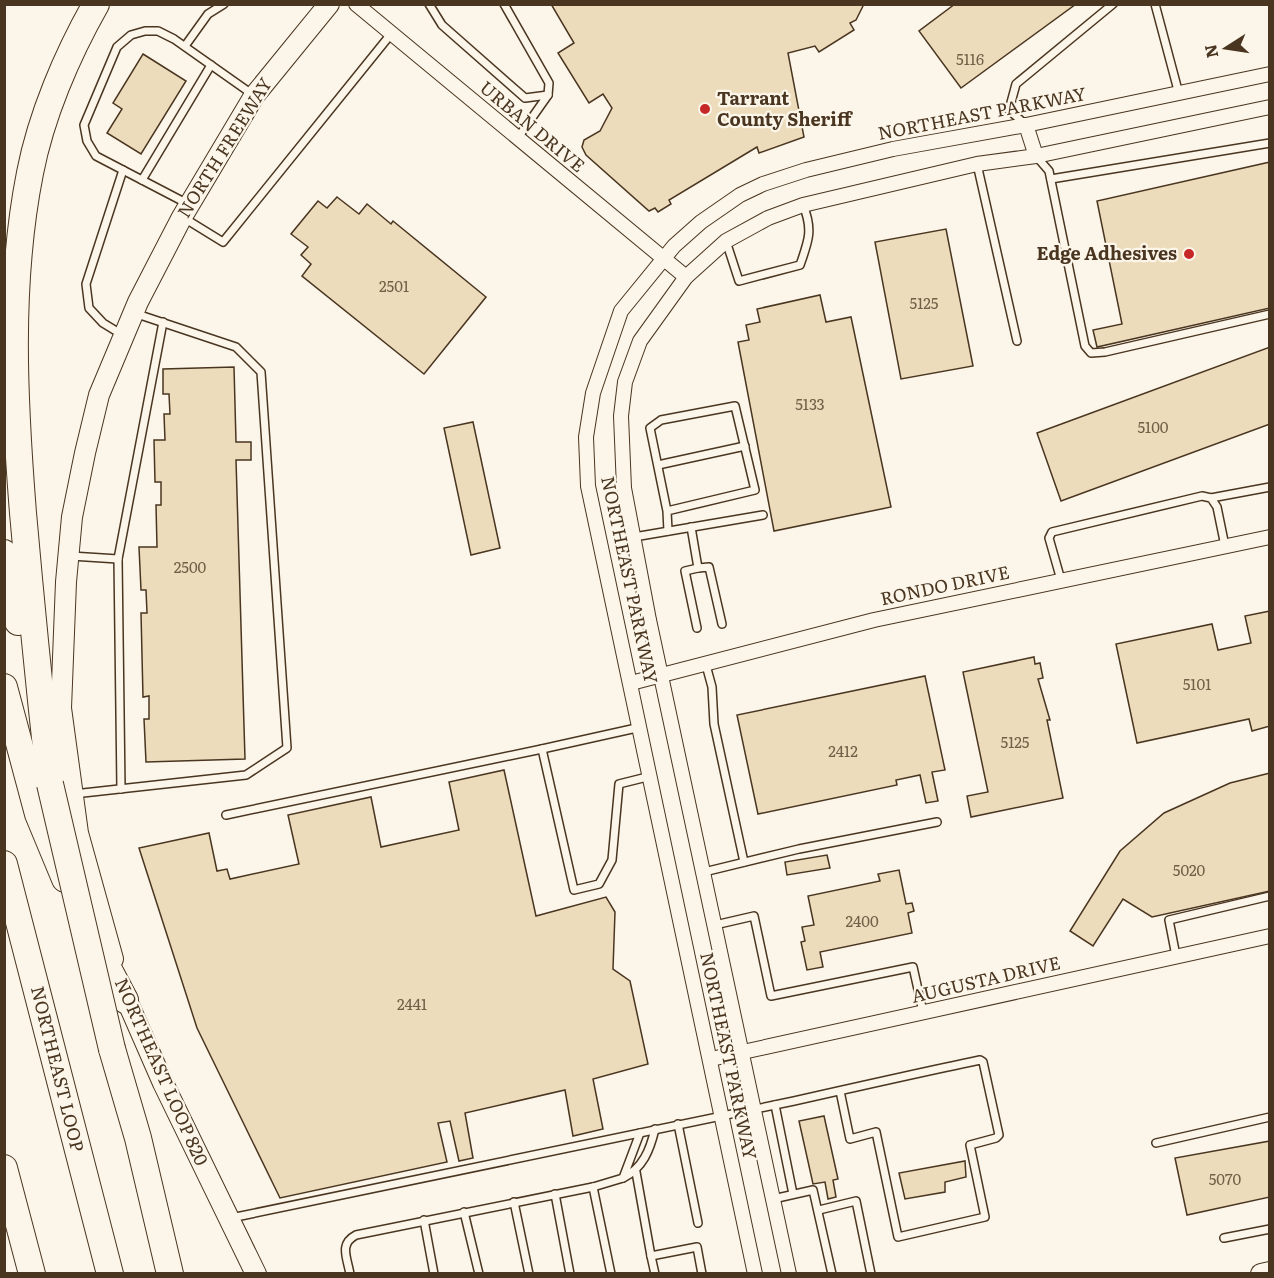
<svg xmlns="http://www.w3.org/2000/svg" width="1274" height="1278" font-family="Literata,serif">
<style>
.building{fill:#ecdcbc;stroke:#4a3520;stroke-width:1.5}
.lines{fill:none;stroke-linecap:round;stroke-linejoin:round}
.lane-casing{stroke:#4a3520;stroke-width:10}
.street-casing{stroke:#4a3520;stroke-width:16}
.secondary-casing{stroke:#4a3520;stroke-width:22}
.highway-casing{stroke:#4a3520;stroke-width:28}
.lane{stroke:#fbf6e9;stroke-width:7}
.street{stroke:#fbf6e9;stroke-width:14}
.secondary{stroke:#fbf6e9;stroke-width:20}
.highway{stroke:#fbf6e9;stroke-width:26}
.highway-bridge-casing{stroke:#4a3520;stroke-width:28;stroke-linecap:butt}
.highway-bridge{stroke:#fbf6e9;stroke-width:26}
.poi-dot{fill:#c62828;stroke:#fbf6e9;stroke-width:2}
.labels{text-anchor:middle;stroke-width:4.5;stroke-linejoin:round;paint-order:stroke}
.number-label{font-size:15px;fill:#725f47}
.poi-label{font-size:18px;font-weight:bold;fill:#4a3520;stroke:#fbf6e9;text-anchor:start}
.street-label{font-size:18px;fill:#4a3520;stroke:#fbf6e9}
</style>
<rect width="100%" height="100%" fill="#fbf6e9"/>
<g class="building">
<path d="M 551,4 L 864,4 L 856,20 L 850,23 L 854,30 L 819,52 L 815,46 L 788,53 L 804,137 L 759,153 L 757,147 L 669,200 L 671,204 L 658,212 L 655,208 L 649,211 L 586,155 L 582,147 L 584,140 L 600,131 L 612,108 L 603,94 L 589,103 L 558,53 L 574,43 Z"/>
<path d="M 955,4 L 1076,4 L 961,88 L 919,31 Z"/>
<path d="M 143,54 L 186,81 L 141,154 L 107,133 L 122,109 L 113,103 Z"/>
<path d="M 1270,162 L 1270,308 L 1097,347 L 1093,330 L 1122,324 L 1097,201 Z"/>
<path d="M 337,197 L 359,214 L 367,204 L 391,224 L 393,221 L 486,297 L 424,374 L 302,276 L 311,264 L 301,255 L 308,247 L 291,234 L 318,201 L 327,208 Z"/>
<path d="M 946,229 L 973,366 L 901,379 L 875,242 Z"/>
<path d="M 820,295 L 826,322 L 851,317 L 891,507 L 774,531 L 738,342 L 749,340 L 746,325 L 760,322 L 757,309 Z"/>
<path d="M 1270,347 L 1270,424 L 1061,501 L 1037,433 Z"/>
<path d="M 234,367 L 236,442 L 251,442 L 251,460 L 236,460 L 245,759 L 146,762 L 144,719 L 149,719 L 149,696 L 143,697 L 141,613 L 147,613 L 146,590 L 141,590 L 139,547 L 157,547 L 156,505 L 161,505 L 161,482 L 155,482 L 154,440 L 165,440 L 164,414 L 170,414 L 169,394 L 163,394 L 163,369 Z"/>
<path d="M 473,422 L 500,548 L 471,555 L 444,428 Z"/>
<path d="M 1270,611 L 1270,726 L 1252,731 L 1249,719 L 1137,743 L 1116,644 L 1212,624 L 1218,650 L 1251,643 L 1245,616 Z"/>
<path d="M 1034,657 L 1035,664 L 1040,663 L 1043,678 L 1038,679 L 1050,720 L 1047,720 L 1063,798 L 971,817 L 967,796 L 988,792 L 963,672 Z"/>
<path d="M 925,676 L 945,770 L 932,772 L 938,801 L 926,803 L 920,775 L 896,780 L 897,785 L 758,814 L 737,715 Z"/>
<path d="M 504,770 L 536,916 L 606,897 L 615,912 L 613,969 L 630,981 L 648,1064 L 593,1079 L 603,1129 L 573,1136 L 565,1090 L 465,1113 L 473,1158 L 459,1161 L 450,1121 L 438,1123 L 447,1162 L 280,1198 L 197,1028 L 139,848 L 209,833 L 217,871 L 227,869 L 230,879 L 299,864 L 288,815 L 371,797 L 381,847 L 459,830 L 449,782 Z"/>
<path d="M 1270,773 L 1270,891 L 1152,917 L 1123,899 L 1093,946 L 1070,931 L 1120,851 L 1164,813 L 1230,783 Z"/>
<path d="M 827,855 L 830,868 L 787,875 L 785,862 Z"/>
<path d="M 899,870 L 906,904 L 912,903 L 914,911 L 908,913 L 912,933 L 820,952 L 823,967 L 807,970 L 801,942 L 805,941 L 802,927 L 814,925 L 808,896 L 880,881 L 878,874 Z"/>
<path d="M 824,1116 L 838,1179 L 833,1180 L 836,1197 L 828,1199 L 825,1182 L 813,1184 L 799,1121 Z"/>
<path d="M 1270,1141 L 1270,1197 L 1187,1215 L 1175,1158 Z"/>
<path d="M 965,1161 L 966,1177 L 945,1182 L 945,1192 L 905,1199 L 899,1173 Z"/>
</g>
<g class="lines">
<defs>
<g id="lane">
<path d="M 429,4 L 442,25 L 525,98 L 548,95"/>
<path d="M 504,4 L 549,83 L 548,95 L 517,139"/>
<path d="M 1155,4 L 1179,94"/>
<path d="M 185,46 L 208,14 L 224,4"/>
<path d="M 1026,125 L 1009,110 L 1016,84 L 1113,4"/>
<path d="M 1036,156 L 1049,171 L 1085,346 L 1091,353 L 1105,352 L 1270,314"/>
<path d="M 977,164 L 1017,341"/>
<path d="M 1051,179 L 1270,143"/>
<path d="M 142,180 L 211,65"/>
<path d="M 188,204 L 96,156 L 87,141 L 84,125 L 117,47 L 131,35 L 145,31 L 158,31 L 174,39 L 252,94"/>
<path d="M 184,218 L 223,242 L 391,34"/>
<path d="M 726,241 L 739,281 L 800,265 C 809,240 813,229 803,205"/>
<path d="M 121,334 L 103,323 L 89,308 L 86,284 L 123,170"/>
<path d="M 658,465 L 745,446"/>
<path d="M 1211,498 L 1270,487"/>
<path d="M 667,511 L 755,490 L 735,406 L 661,420 L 650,428 L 667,511 L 668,531"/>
<path d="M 691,527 L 698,568 L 709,567 L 722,624"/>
<path d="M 634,537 L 763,515"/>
<path d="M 71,556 L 118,559 L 163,322"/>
<path d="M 118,559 L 121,789"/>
<path d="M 1061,580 L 1049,538 L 1052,532 L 1202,496 L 1211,498 L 1217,507 L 1225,546"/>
<path d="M 697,628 L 685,571 L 698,568"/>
<path d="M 706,665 L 712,687 L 714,724 L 744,862"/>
<path d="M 641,727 L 542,749 L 574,890 L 599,884 L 612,860 L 619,784 L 651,776"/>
<path d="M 74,794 L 246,775 L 287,748 L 261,372 L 236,347 L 134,313"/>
<path d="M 226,815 L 542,749"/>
<path d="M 704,872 L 799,849 L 937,822"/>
<path d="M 715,925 L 754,916 L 771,996 L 913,967 L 923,1012"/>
<path d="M 1176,956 L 1169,920 L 1270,896"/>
<path d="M 775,1105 L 793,1194"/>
<path d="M 678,1124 L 698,1223"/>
<path d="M 640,1133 L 623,1178 C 643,1168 650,1150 655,1129"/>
<path d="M 1156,1143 L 1270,1117"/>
<path d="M 636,1172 L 651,1256 L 697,1247 L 702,1274"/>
<path d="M 593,1187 L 611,1274"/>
<path d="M 555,1194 L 570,1274"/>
<path d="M 773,1199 L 813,1190 L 832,1274"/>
<path d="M 514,1202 L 529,1274"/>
<path d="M 819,1210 L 856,1201 L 871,1274"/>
<path d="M 464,1212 L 479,1274"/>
<path d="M 231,1218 L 794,1101 C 856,1087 918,1073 980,1060 L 983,1062 L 999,1135 L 996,1138 L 970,1145 L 985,1217 L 898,1237 L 876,1132 L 850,1139 L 840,1091"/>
<path d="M 424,1220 L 434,1274"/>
<path d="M 1224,1238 L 1270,1229"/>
<path d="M 651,1256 L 655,1274"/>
<path d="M 350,1274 C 347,1257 339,1244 356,1235 L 593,1187 L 623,1178"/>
</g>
<g id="street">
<path d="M 356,4 L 686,277"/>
<path d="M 1026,125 L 1036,156"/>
<path d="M 631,683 L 874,620 L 1270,537"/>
<path d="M 711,1059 L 1270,936"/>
<path d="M 755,1274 L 588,486 L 586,437 L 593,393 L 621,311 L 674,246 L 701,222 L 740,195 L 763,184 L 806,170 L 893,149 L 1026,125 L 1270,74"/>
<path d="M 789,1274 L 649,620 L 624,488 L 621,416 L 625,382 L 640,341 L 686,277 L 726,241 L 768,218 L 803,205 L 977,164 L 1036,156 L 1270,107"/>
</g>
<g id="secondary">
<path d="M 113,959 L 78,833 L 61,708 L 66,582 L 72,517 L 85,453 L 99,395 L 138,302 L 182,217 L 254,96 L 329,4"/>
<path d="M 121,987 L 163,1083 L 256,1274"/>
<path d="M 1261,1274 L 1270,1272"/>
</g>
<g id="highway">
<path d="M 4,553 L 18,622"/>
<path d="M 4,687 L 38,814 L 65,879"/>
<path d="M 50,784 C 40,694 31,603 23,513 C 14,400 8,284 30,173 C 41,116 67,55 96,4"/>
<path d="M 4,864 L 110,1274"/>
<path d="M 89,932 L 125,1000"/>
<path d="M 112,1049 L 138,1138 L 170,1274"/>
<path d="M 4,1168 L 32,1274"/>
</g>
</defs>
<use href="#lane" class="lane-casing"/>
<use href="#street" class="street-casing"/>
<use href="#secondary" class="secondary-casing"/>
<use href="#highway" class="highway-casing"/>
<use href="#lane" class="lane"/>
<use href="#street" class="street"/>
<use href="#secondary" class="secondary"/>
<use href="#highway" class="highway"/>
<defs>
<path id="highway-bridge" d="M 50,784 L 112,1049"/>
</defs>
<use href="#highway-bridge" class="highway-bridge-casing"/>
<use href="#highway-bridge" class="highway-bridge"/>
</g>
<g class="poi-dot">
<circle cx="705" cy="109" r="6"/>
<circle cx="1189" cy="254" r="6"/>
</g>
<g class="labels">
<g class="number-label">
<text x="970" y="65">5116</text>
<text x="394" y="292">2501</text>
<text x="924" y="309">5125</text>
<text x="810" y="410">5133</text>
<text x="1153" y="433">5100</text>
<text x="190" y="573">2500</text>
<text x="1197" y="690">5101</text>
<text x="1015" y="748">5125</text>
<text x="843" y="757">2412</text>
<text x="1189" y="876">5020</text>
<text x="862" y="927">2400</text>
<text x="412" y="1010">2441</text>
<text x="1225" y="1185">5070</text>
</g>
<g class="poi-label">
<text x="717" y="105">Tarrant<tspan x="717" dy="21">County Sheriff</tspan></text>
<text x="1177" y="260" text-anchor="end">Edge Adhesives</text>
</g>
<g class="street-label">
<text transform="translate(982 114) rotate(-11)" y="6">NORTHEAST PARKWAY</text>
<text transform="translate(532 127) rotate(40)" y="6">URBAN DRIVE</text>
<text transform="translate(225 148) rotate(-58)" y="6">NORTH FREEWAY</text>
<text transform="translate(629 580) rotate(78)" y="6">NORTHEAST PARKWAY</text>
<text transform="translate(945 586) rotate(-12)" y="6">RONDO DRIVE</text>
<text transform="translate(986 980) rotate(-13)" y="6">AUGUSTA DRIVE</text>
<text transform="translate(728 1056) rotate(78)" y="6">NORTHEAST PARKWAY</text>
<text transform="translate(57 1069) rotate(76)" y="6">NORTHEAST LOOP</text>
<text transform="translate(161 1072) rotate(66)" y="6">NORTHEAST LOOP 820</text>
</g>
</g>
<rect width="1274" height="1278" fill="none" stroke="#4a3520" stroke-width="12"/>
<g transform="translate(1226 48) rotate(258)" stroke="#fbf6e9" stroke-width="4.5" paint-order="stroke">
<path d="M0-4.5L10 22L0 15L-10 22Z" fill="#4a3520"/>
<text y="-9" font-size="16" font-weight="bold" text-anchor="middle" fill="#4a3520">N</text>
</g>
</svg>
